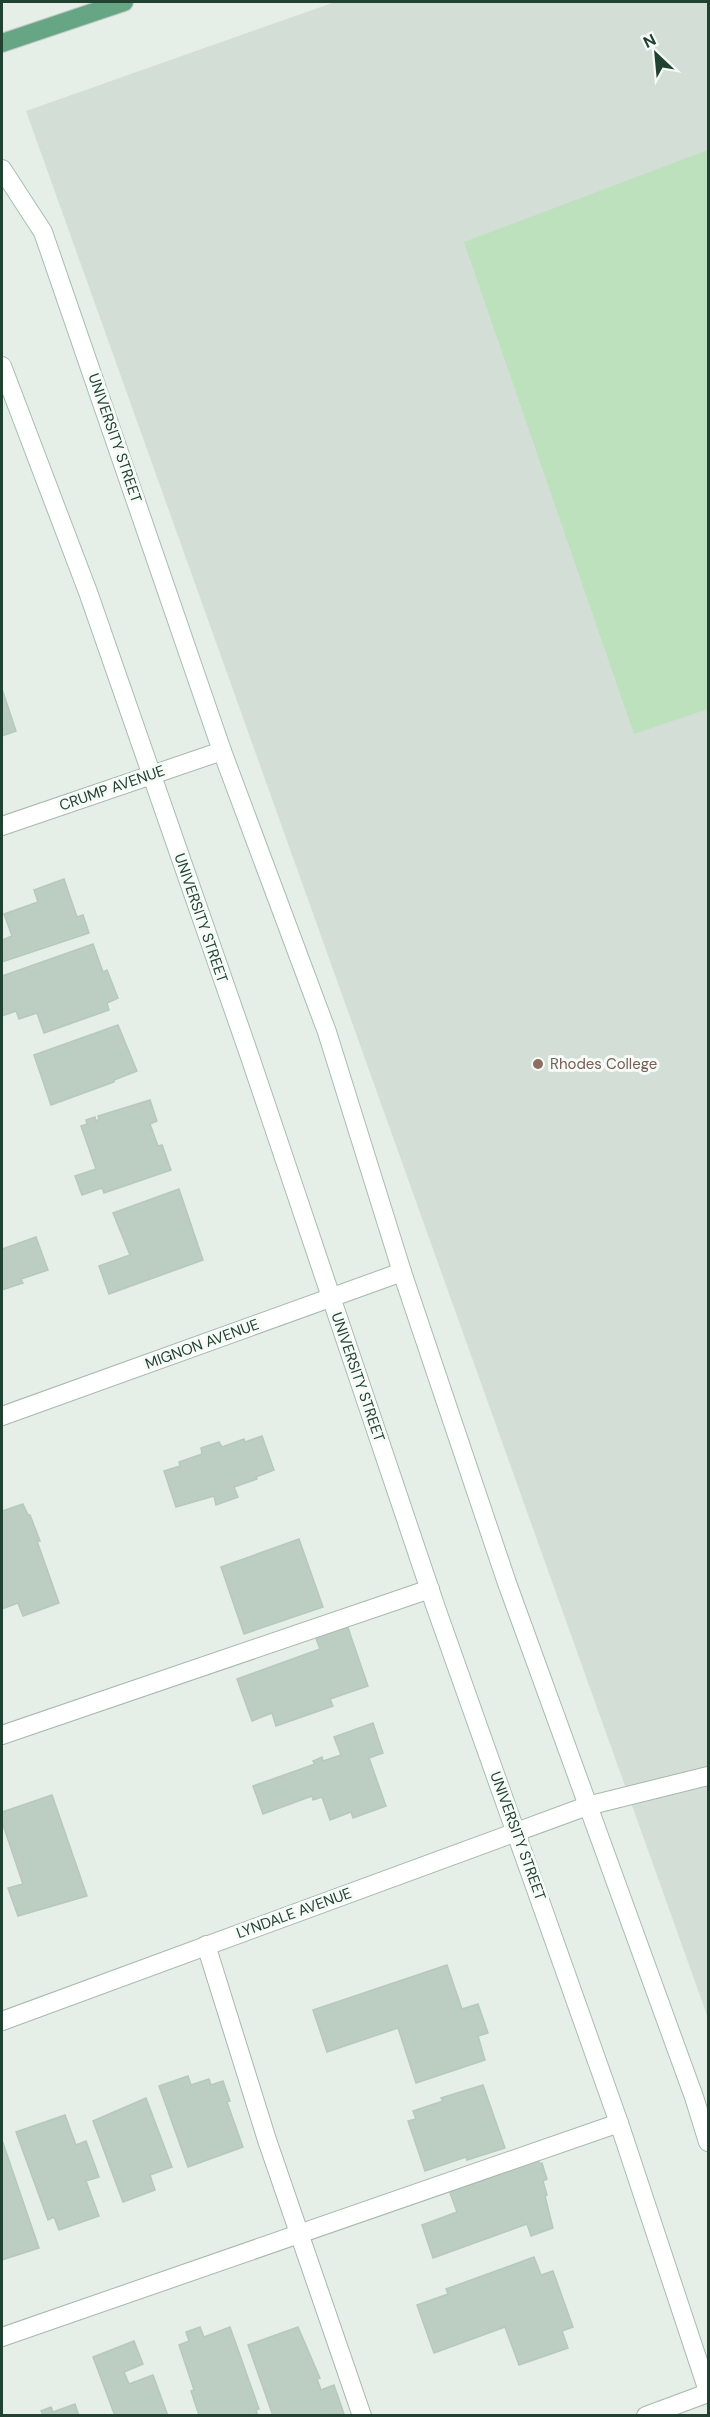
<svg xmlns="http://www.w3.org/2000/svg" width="710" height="2417" font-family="'DM Sans',sans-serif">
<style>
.built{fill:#d3dfd6}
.green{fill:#bde1bd}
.building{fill:#bccdc2;stroke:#b6c9bc;stroke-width:1.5}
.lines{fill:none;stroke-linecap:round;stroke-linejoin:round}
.service-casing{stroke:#a7b8ad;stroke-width:20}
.minor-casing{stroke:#a7b8ad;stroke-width:20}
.secondary-casing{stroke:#a5beaf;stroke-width:20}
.primary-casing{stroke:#c1cac5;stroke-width:20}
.service{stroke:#fff;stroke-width:18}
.minor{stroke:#fff;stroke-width:18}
.secondary{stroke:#fff;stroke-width:18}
.primary{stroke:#67a685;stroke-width:18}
.education-dot{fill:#8d6e63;stroke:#f6fbf7;stroke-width:2}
.labels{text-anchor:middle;stroke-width:6;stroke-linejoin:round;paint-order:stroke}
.street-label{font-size:15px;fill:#224231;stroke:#f6fbf7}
.education-label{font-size:15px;fill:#785e54;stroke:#f6fbf7;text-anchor:start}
</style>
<rect width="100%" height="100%" fill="#e5efe7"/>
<path class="built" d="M 335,2 L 708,2 L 708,2018 L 26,111 Z"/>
<path class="green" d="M 708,150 L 708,709 L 634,734 L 464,242 Z"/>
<g class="building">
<path d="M 2,689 L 16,731 L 2,736 Z"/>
<path d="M 64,879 L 77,917 L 83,915 L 89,933 L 2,962 L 2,940 L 12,936 L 4,914 L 38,902 L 34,890 Z"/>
<path d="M 93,944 L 103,972 L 107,970 L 118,998 L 107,1003 L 109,1010 L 44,1033 L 37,1013 L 19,1019 L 16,1011 L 2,1016 L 2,976 Z"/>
<path d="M 118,1025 L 137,1071 L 114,1080 L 114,1082 L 51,1105 L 34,1055 Z"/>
<path d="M 150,1100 L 157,1121 L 150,1124 L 158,1146 L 162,1145 L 171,1170 L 104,1193 L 102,1188 L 82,1195 L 75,1176 L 96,1169 L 81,1126 L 87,1124 L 86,1120 L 95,1117 L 96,1121 L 99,1119 L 98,1116 Z"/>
<path d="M 179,1189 L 203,1260 L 109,1294 L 99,1266 L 130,1255 L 113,1213 Z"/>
<path d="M 36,1237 L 48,1270 L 21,1279 L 23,1283 L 2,1290 L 2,1249 Z"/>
<path d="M 262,1436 L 274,1470 L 256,1477 L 257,1479 L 234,1487 L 238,1497 L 216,1505 L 214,1496 L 176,1507 L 164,1471 L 180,1466 L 179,1462 L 202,1454 L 201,1448 L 219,1442 L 222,1447 L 244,1439 L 245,1442 Z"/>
<path d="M 23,1504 L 28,1515 L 30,1515 L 40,1541 L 37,1541 L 59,1603 L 23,1616 L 18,1603 L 2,1609 L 2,1511 Z"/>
<path d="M 299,1539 L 323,1607 L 244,1634 L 221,1567 Z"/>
<path d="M 346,1622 L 368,1686 L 330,1699 L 333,1706 L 276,1726 L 272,1713 L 252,1721 L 237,1679 L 320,1649 L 314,1633 Z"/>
<path d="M 373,1723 L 383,1753 L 369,1758 L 386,1806 L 353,1818 L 351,1812 L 330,1820 L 322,1797 L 313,1800 L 312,1796 L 263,1814 L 253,1786 L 315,1764 L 313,1761 L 322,1757 L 323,1761 L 341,1755 L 334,1737 Z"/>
<path d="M 52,1795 L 87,1896 L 18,1916 L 8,1888 L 23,1884 L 2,1822 L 2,1812 Z"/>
<path d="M 447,1965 L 462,2009 L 478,2004 L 488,2033 L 478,2036 L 485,2060 L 416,2083 L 398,2028 L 327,2052 L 313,2010 Z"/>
<path d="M 188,2076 L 191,2085 L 209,2079 L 211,2085 L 223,2081 L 230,2101 L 227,2102 L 243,2147 L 188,2167 L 159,2086 Z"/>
<path d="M 483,2085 L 505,2148 L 467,2160 L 466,2157 L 425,2171 L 408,2121 L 416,2119 L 413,2111 L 443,2101 L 441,2098 Z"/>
<path d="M 146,2098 L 172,2167 L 150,2175 L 155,2190 L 123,2202 L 93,2121 Z"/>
<path d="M 65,2115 L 76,2145 L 86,2141 L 99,2177 L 86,2181 L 99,2216 L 59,2230 L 54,2217 L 48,2220 L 16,2132 Z"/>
<path d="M 2,2140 L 39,2248 L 2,2260 Z"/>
<path d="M 538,2160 L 540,2164 L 542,2163 L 547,2179 L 543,2181 L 547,2195 L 545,2196 L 553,2228 L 531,2236 L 527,2224 L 433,2258 L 422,2225 L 457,2212 L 449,2190 Z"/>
<path d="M 534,2257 L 541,2275 L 553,2271 L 573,2327 L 562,2331 L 568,2348 L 519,2365 L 505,2327 L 434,2353 L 417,2305 L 448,2294 L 446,2289 Z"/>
<path d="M 200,2327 L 204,2337 L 230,2327 L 259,2409 L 256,2410 L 258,2416 L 199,2415 L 191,2391 L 194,2390 L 179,2345 L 189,2341 L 186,2332 Z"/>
<path d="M 298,2327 L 320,2378 L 317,2379 L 321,2390 L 334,2385 L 344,2414 L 273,2416 L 248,2345 Z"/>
<path d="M 134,2341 L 143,2364 L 124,2372 L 129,2384 L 153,2375 L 168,2416 L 115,2416 L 93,2357 Z"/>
<path d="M 75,2404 L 79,2416 L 41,2416 L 43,2415 L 41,2411 L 51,2407 L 53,2412 Z"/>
</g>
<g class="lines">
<defs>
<g id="service">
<path d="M 2,1735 L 430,1589"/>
<path d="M 587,1806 L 708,1776"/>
<path d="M 206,1945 L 267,2140 L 362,2416"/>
<path d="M 2,2337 L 619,2123"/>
</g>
<g id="minor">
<path d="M 2,826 L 222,751"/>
<path d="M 2,1416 L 402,1272"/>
<path d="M 2,2021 L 587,1806"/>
<path d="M 646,2416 L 708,2393"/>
</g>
<g id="secondary">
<path d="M 2,169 L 43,232 L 222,751 L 327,1032 L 402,1272 L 507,1583 L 694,2097 L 708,2142"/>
<path d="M 2,366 L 88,592 L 250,1057 L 436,1608 L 619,2123 L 708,2391"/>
</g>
<path id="primary" d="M 2,43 L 124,2"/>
</defs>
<use href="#service" class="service-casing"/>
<use href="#minor" class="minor-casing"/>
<use href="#secondary" class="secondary-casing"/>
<use href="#primary" class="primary-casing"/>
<use href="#service" class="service"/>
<use href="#minor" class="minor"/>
<use href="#secondary" class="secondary"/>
<use href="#primary" class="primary"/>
</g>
<circle class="education-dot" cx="538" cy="1064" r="6"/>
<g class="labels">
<g class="street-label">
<text transform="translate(115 438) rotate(71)" y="5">UNIVERSITY STREET</text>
<text transform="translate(112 788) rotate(-19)" y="5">CRUMP AVENUE</text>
<text transform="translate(201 918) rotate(71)" y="5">UNIVERSITY STREET</text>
<text transform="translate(202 1344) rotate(-20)" y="5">MIGNON AVENUE</text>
<text transform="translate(358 1377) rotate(71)" y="5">UNIVERSITY STREET</text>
<text transform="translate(518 1836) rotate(70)" y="5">UNIVERSITY STREET</text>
<text transform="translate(294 1913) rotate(-20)" y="5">LYNDALE AVENUE</text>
</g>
<g class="education-label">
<text x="550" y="1069">Rhodes College</text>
</g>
</g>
<rect width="710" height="2417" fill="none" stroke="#224231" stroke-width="6"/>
<g transform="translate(656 54) rotate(334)" stroke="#f6fbf7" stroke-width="4.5" paint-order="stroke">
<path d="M0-4.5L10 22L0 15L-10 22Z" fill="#224231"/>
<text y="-9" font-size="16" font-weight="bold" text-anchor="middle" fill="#224231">N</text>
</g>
</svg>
